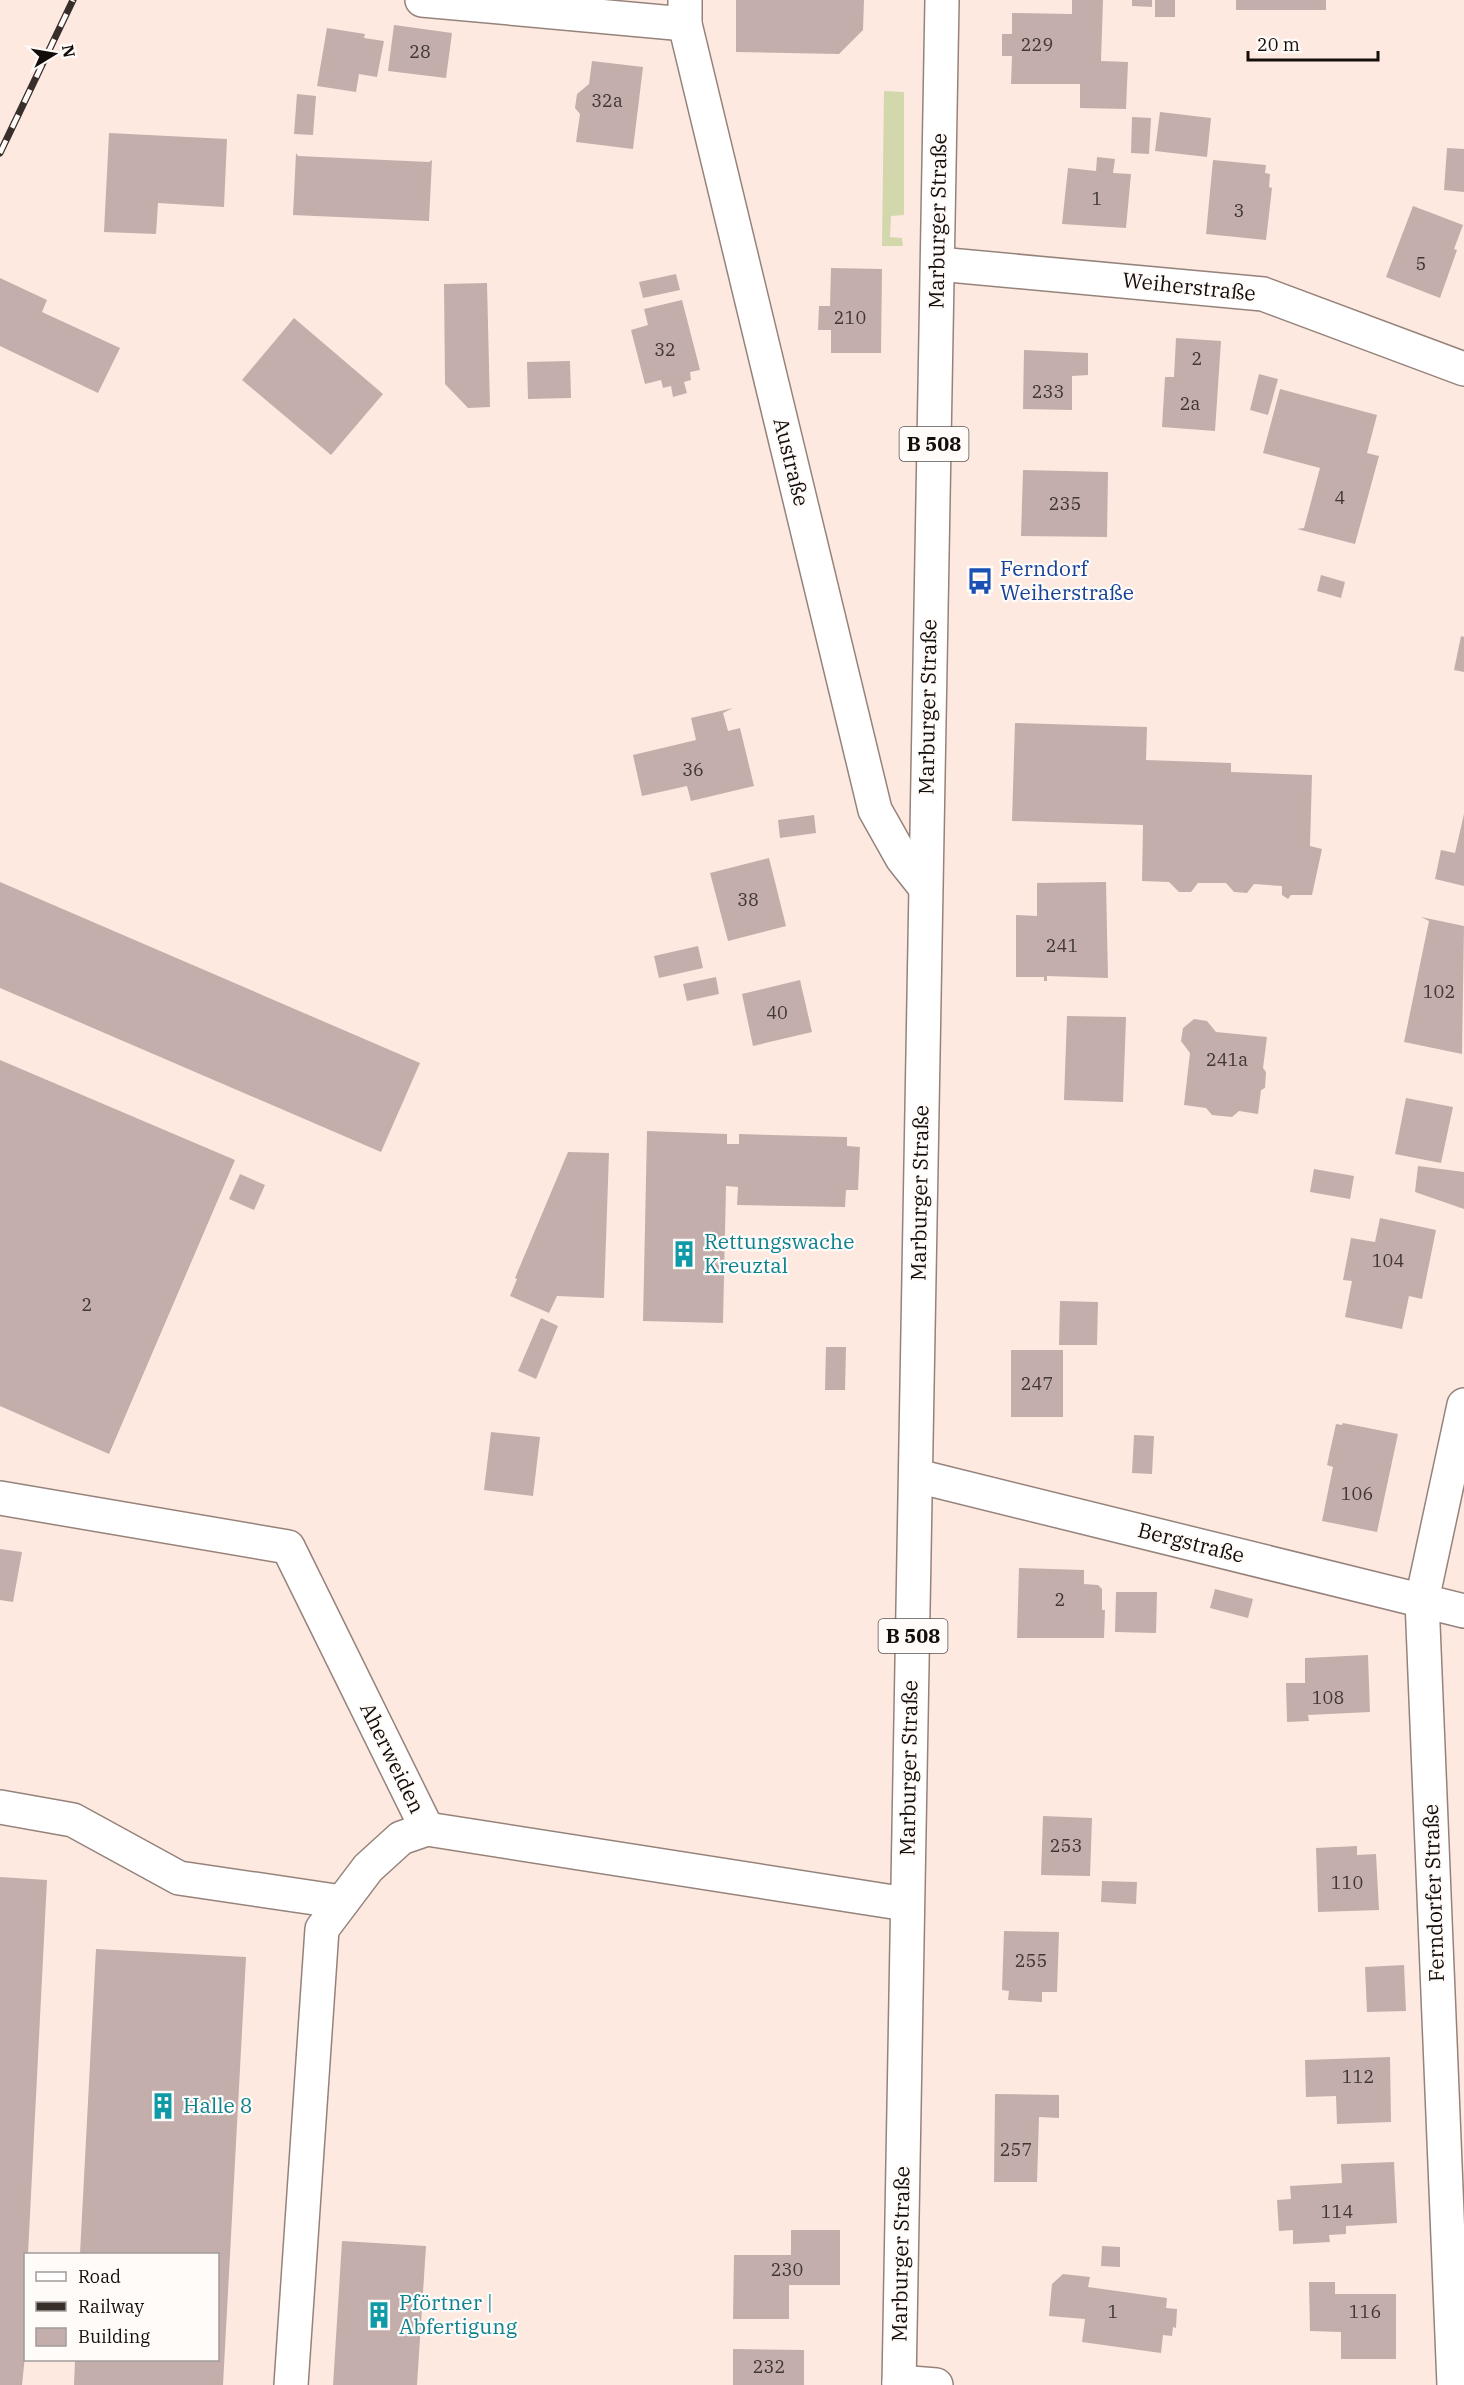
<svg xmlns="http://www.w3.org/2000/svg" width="1464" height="2385" font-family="'IBM Plex Serif',serif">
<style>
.green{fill:#d3d7ac}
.building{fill:#c3aeab}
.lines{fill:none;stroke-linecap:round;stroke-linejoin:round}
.minor-casing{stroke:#95837b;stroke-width:36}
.major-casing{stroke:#95837b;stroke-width:36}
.minor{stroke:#fff;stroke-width:33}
.major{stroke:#fff;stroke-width:33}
.rail-casing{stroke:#382f2b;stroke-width:7}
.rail{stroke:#fffbf9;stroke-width:4.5;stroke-dasharray:14;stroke-linecap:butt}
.labels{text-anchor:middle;stroke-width:4.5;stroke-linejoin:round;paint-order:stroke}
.number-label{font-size:18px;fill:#403633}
.shield{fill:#fffbf9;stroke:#5a5552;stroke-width:1.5}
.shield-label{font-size:20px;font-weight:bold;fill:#140e0b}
.street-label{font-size:21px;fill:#140e0b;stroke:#fffbf9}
.transit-label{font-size:21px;fill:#164399;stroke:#fffbf9;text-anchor:start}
.culture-label{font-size:21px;fill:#0d838f;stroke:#fffbf9;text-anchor:start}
</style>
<rect width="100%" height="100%" fill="#fee9e1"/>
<path class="green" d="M 884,91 L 904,92 L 904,215 L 891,216 L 890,237 L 902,238 L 903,246 L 882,246 Z"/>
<g class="building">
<path d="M 736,0 L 864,0 L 863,30 L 839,54 L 736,52 Z"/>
<path d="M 1072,0 L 1103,0 L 1101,61 L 1128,62 L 1126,109 L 1080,108 L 1080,84 L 1011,84 L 1012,56 L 1002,56 L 1002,34 L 1012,34 L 1012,13 L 1072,14 Z"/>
<path d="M 1132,0 L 1152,0 L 1152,7 L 1132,6 Z"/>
<rect x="1155" y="0" width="20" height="17"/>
<rect x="1236" y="0" width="90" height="10"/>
<path d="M 394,25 L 452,33 L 446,78 L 388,71 Z"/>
<path d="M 327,28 L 365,34 L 364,38 L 384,41 L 377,77 L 359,74 L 356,92 L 317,86 Z"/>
<path d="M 592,61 L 643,67 L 633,149 L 576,142 L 580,114 L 575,108 L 577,94 L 589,84 Z"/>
<path d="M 297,94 L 316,96 L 313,135 L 294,134 Z"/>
<path d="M 1160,112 L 1211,118 L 1207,157 L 1155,151 Z"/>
<path d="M 1132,117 L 1151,118 L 1149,154 L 1131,153 Z"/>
<path d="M 109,133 L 227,139 L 224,207 L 158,203 L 156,234 L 104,232 Z"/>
<path d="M 1447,148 L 1464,149 L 1464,192 L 1444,190 Z"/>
<path d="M 296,153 L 298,156 L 429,162 L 432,160 L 429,221 L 293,215 Z"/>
<path d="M 1097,157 L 1115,159 L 1113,173 L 1131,174 L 1126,228 L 1062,224 L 1068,168 L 1096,171 Z"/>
<path d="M 1213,160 L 1266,165 L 1265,173 L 1270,174 L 1269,187 L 1272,188 L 1266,240 L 1206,234 Z"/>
<path d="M 1413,206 L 1463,225 L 1454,249 L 1457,250 L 1440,298 L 1386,277 Z"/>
<path d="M 831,268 L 882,269 L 881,353 L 831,353 L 831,330 L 818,330 L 819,306 L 830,306 Z"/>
<path d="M 676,274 L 680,290 L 643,298 L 639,282 Z"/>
<path d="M 0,278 L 47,300 L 42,312 L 120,348 L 98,393 L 0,346 Z"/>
<path d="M 487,283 L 490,407 L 468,408 L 445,384 L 444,284 Z"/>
<path d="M 682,300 L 700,370 L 690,372 L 691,380 L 684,382 L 687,393 L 673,397 L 671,386 L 663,388 L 661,380 L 645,384 L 631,330 L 648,325 L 644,309 Z"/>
<path d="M 294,318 L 383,394 L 331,455 L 242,380 Z"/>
<path d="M 1176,338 L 1221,341 L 1215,431 L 1162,427 L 1165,377 L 1174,377 Z"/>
<path d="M 1024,350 L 1088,353 L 1088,375 L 1072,376 L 1072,410 L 1023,409 Z"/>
<path d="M 570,361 L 571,398 L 528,399 L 527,362 Z"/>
<path d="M 1259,374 L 1278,379 L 1268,415 L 1250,410 Z"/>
<path d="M 1280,389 L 1377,415 L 1367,453 L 1379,456 L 1355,544 L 1297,529 L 1304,528 L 1320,468 L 1263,453 Z"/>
<path d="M 1023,470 L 1108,472 L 1107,537 L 1021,536 Z"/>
<path d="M 1321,575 L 1345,582 L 1341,598 L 1317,591 Z"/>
<path d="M 1461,636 L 1464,637 L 1464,672 L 1454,670 Z"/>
<path d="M 733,708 L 723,713 L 728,731 L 740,728 L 754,786 L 691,801 L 687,786 L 642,796 L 633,755 L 696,740 L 691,718 Z"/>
<path d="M 1015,723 L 1147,727 L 1146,760 L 1231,763 L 1231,772 L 1312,775 L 1310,846 L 1322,849 L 1312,895 L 1291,895 L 1288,899 L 1282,895 L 1282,886 L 1254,884 L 1247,893 L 1234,892 L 1226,883 L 1198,883 L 1191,892 L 1179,892 L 1169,882 L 1142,881 L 1143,825 L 1012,821 Z"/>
<path d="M 1464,814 L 1464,886 L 1435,879 L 1441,850 L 1455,853 Z"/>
<path d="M 814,815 L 816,833 L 780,838 L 778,820 Z"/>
<path d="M 769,858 L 786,926 L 728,941 L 710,873 Z"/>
<path d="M 0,882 L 420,1063 L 381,1152 L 0,988 Z"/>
<path d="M 1106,882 L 1108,978 L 1047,976 L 1047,981 L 1044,981 L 1044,977 L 1016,977 L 1016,915 L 1037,916 L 1037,883 Z"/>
<path d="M 1421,917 L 1464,926 L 1462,1054 L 1404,1042 L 1429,921 Z"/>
<path d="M 698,946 L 703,968 L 659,978 L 654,956 Z"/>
<path d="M 716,977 L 719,994 L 687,1001 L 683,984 Z"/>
<path d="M 800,980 L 812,1032 L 753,1046 L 742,994 Z"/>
<path d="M 1067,1016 L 1126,1017 L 1123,1102 L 1064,1100 Z"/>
<path d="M 1194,1019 L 1207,1021 L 1216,1032 L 1267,1037 L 1263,1068 L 1266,1072 L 1265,1088 L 1261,1090 L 1258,1114 L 1239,1111 L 1232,1117 L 1212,1115 L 1206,1108 L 1184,1105 L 1190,1053 L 1181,1041 L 1183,1028 Z"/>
<path d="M 0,1060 L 235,1160 L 109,1454 L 0,1406 Z"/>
<path d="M 1406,1098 L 1453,1107 L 1441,1163 L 1395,1154 Z"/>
<path d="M 647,1131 L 727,1134 L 727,1144 L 739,1144 L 739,1134 L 847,1137 L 847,1146 L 860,1147 L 858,1190 L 846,1190 L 845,1207 L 737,1205 L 738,1187 L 726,1186 L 723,1323 L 643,1321 Z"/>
<path d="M 568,1152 L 609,1153 L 604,1298 L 557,1296 L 549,1313 L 510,1296 L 517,1279 L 515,1278 Z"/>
<path d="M 1418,1166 L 1464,1172 L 1464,1209 L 1415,1192 Z"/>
<path d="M 1314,1169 L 1354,1176 L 1350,1199 L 1310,1192 Z"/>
<path d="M 240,1174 L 265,1185 L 254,1210 L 229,1199 Z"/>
<path d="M 1380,1218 L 1436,1230 L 1422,1299 L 1409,1296 L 1402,1329 L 1345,1317 L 1352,1281 L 1343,1280 L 1351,1238 L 1375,1242 Z"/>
<path d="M 1060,1301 L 1098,1302 L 1097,1345 L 1059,1345 Z"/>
<path d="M 541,1318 L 558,1326 L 536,1379 L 518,1371 Z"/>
<path d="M 826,1347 L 846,1347 L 845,1390 L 825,1390 Z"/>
<rect x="1011" y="1350" width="52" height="67"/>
<path d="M 1343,1423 L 1398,1434 L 1377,1532 L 1322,1521 L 1333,1467 L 1327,1465 L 1336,1424 L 1342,1425 Z"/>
<path d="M 491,1432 L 540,1437 L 533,1496 L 484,1490 Z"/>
<path d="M 1134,1435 L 1154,1436 L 1152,1474 L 1132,1473 Z"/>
<path d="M 0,1549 L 22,1552 L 13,1602 L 0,1600 Z"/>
<path d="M 1019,1568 L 1084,1570 L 1084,1584 L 1098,1585 L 1102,1589 L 1102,1610 L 1105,1610 L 1104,1638 L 1017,1638 Z"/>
<path d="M 1215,1589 L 1253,1599 L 1248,1618 L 1210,1608 Z"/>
<path d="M 1116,1592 L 1157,1592 L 1156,1633 L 1115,1632 Z"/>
<path d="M 1368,1655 L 1370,1712 L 1308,1715 L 1309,1721 L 1287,1722 L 1286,1683 L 1305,1683 L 1305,1658 Z"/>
<path d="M 1043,1816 L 1092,1818 L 1090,1876 L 1041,1875 Z"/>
<path d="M 1357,1846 L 1357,1855 L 1376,1854 L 1379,1910 L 1318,1912 L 1316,1848 Z"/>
<path d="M 0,1877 L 47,1880 L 28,2254 L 26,2254 L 26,2347 L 22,2385 L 0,2385 Z"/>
<path d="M 1102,1881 L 1137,1882 L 1136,1904 L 1101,1902 Z"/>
<path d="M 1004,1931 L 1059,1932 L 1057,1992 L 1042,1992 L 1042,2002 L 1008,2000 L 1009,1991 L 1002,1990 Z"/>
<path d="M 96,1949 L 246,1957 L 223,2385 L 74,2385 L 75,2360 L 218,2360 L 218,2254 L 80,2254 Z"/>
<path d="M 1404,1965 L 1406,2011 L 1367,2012 L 1365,1967 Z"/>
<path d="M 1390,2057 L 1391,2122 L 1337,2124 L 1336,2096 L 1306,2097 L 1305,2060 Z"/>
<path d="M 995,2094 L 1059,2095 L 1059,2118 L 1039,2117 L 1037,2182 L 994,2182 Z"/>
<path d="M 1394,2162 L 1397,2223 L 1346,2226 L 1346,2234 L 1329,2235 L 1330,2242 L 1293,2244 L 1293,2230 L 1279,2231 L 1277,2200 L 1291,2199 L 1290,2186 L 1342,2183 L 1341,2164 Z"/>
<path d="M 791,2230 L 840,2230 L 840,2285 L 789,2285 L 789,2319 L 733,2319 L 734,2255 L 791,2255 Z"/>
<path d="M 342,2241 L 426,2246 L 417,2385 L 333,2385 Z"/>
<path d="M 1102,2246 L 1120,2247 L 1120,2267 L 1101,2266 Z"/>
<path d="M 1063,2274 L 1090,2277 L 1088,2287 L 1167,2298 L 1166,2308 L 1177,2309 L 1176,2328 L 1173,2327 L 1172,2336 L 1163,2335 L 1161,2353 L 1082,2342 L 1085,2319 L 1049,2316 L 1052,2284 Z"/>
<path d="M 1309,2282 L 1335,2282 L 1335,2294 L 1396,2294 L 1396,2359 L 1341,2359 L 1341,2332 L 1310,2331 Z"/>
<path d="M 733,2349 L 804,2350 L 804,2385 L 733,2385 Z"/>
</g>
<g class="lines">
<defs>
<g id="minor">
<path d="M 422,0 L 685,24"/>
<path d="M 685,0 L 685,24 L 875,810 L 902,858 L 925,887"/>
<path d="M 938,264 L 1263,294 L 1464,369"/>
<path d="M 917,1476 L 1464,1611"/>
<path d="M 0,1498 L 288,1547 L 427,1829"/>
<path d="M 0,1807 L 73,1820 L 179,1878 L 342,1902"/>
<path d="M 899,2382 L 936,2385"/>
<path d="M 291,2385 L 322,1929 L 368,1868 L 401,1838 L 427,1829 L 906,1904"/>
<path d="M 1454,2385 L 1422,1600 L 1464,1405"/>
</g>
<path id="major" d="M 899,2385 L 942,0"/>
</defs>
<use href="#minor" class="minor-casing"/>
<use href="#major" class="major-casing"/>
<use href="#minor" class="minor"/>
<use href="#major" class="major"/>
<defs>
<path id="rail" d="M 0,153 L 73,0"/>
</defs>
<use href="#rail" class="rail-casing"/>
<use href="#rail" class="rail"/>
</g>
<defs>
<symbol id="bus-bare" viewBox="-9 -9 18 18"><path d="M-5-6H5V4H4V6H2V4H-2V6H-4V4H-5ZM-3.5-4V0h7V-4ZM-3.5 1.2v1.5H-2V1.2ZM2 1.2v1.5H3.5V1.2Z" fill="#1a4fb4" stroke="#fffbf9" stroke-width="2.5" paint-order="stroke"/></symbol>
<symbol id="building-bare" viewBox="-9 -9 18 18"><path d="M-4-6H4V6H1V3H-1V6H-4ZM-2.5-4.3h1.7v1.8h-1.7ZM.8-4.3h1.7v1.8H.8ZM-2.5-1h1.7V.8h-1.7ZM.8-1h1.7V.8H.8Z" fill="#0f9aa8" stroke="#fffbf9" stroke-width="2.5" paint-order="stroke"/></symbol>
</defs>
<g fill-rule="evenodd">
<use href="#bus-bare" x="961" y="562" width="38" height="38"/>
<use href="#building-bare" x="665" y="1235" width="38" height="38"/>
<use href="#building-bare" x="144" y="2087" width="38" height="38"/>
<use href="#building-bare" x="360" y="2296" width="38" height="38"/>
</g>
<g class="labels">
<g class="number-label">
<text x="1037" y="51">229</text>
<text x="420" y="58">28</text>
<text x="607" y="107">32a</text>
<text x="1097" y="205">1</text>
<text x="1239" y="217">3</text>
<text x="1421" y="270">5</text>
<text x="850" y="324">210</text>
<text x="665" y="356">32</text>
<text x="1197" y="365">2</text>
<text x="1048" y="398">233</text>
<text x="1190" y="410">2a</text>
<text x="1340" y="504">4</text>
<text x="1065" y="510">235</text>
<text x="693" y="776">36</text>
<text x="748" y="906">38</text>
<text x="1062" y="952">241</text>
<text x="1439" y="998">102</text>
<text x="777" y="1019">40</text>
<text x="1227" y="1066">241a</text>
<text x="1388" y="1267">104</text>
<text x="87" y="1311">2</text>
<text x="1037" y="1390">247</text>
<text x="1357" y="1500">106</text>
<text x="1060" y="1606">2</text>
<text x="1328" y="1704">108</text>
<text x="1066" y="1852">253</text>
<text x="1347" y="1889">110</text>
<text x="1031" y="1967">255</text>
<text x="1358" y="2083">112</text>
<text x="1016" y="2156">257</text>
<text x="1337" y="2218">114</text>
<text x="787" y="2276">230</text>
<text x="1113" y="2318">1</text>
<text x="1365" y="2318">116</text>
<text x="769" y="2373">232</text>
</g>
<g class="shield">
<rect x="899.5" y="427" width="69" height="34" rx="4.5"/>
<rect x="878.5" y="1619" width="69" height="34" rx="4.5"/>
</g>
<g class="shield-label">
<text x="934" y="451">B 508</text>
<text x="913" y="1643">B 508</text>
</g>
<g class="street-label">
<text transform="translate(938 221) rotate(-89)" y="7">Marburger Straße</text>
<text transform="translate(1189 287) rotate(6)" y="7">Weiherstraße</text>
<text transform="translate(791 462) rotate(76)" y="7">Austraße</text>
<text transform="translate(928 707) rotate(-89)" y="7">Marburger Straße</text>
<text transform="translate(920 1193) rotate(-89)" y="7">Marburger Straße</text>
<text transform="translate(1191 1543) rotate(14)" y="7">Bergstraße</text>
<text transform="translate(392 1758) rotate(64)" y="7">Aherweiden</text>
<text transform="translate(909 1768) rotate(-89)" y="7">Marburger Straße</text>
<text transform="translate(1434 1893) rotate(-92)" y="7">Ferndorfer Straße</text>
<text transform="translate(901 2254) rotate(-89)" y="7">Marburger Straße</text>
</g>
<g class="transit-label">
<text x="1000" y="576">Ferndorf<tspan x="1000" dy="24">Weiherstraße</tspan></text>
</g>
<g class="culture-label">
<text x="704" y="1249">Rettungswache<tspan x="704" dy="24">Kreuztal</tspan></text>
<text x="183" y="2113">Halle 8</text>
<text x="399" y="2310">Pförtner |<tspan x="399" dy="24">Abfertigung</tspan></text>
</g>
</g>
<rect x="24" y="2253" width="195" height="108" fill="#fffbf9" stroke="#a19c9a" stroke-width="1.5"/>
<rect x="36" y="2272" width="30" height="9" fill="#ffffff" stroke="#a19c9a" stroke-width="1.5"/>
<text x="78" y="2283" font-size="18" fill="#140e0b">Road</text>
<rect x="36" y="2302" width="30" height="9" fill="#382f2b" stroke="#a19c9a" stroke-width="1.5"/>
<text x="78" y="2313" font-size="18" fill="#140e0b">Railway</text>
<rect x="36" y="2328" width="30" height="18" fill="#c3aeab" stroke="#a19c9a" stroke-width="1.5"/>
<text x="78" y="2343" font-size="18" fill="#140e0b">Building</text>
<g transform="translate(54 54) rotate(79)" stroke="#fffbf9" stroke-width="4.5" paint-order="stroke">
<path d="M0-4.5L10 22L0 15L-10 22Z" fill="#140e0b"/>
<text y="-9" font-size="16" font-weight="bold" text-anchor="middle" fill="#140e0b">N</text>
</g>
<path d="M1248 51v9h130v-9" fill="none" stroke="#140e0b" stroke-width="3"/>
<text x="1257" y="51" font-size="18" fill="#140e0b" stroke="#fffbf9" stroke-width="4.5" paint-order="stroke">20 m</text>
</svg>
